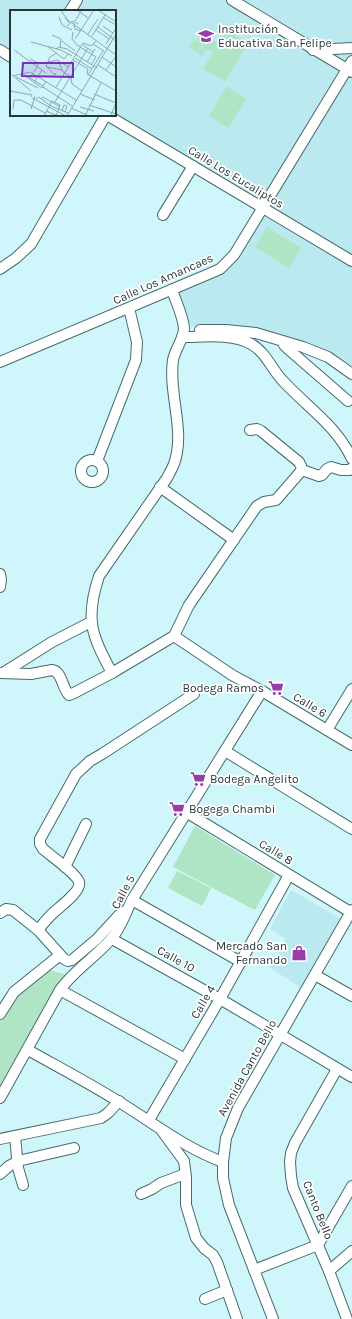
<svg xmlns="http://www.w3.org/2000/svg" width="352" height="1319" font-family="Karla,sans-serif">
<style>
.built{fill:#bae9ef}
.green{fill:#afe5c4}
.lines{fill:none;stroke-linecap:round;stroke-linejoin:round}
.minor-casing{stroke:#476a6e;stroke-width:12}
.minor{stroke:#fff;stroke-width:10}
.labels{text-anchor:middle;stroke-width:3.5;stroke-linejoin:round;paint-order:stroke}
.poi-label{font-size:12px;fill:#273638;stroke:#fff;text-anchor:start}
.street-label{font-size:12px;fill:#273638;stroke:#fff}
.inset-road{fill:none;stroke:#8ca9ad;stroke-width:1}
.view{fill:#7b2cbf;fill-opacity:0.15;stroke:#7b2cbf;stroke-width:2}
.inset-edge{fill:none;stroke:#273638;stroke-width:2}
</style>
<rect width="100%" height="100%" fill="#cff6fb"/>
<g class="built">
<path d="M 0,0 L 352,0 L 352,371 L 298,342 L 247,327 L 221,324 L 191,326 L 173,285 L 215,266 L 232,251 L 257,209 L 97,115 L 115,115 L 115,11 L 11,11 L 11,65 L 0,58 Z"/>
<path d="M 291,890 L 341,919 L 301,988 L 269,967 L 286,939 L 270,929 Z"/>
</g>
<g class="green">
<path d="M 202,30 L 207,33 L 197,52 L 189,47 L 193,40 L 196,41 Z"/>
<path d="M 226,30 L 248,43 L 225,81 L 203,69 Z"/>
<path d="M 208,37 L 217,43 L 212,52 L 206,49 L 202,56 L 198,53 Z"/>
<path d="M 227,86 L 246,99 L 228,128 L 209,116 Z"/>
<path d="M 267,227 L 301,248 L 289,268 L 255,247 Z"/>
<path d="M 195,826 L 275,875 L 255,910 L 173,867 Z"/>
<path d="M 177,871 L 211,888 L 202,906 L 168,888 Z"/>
<path d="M 47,969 L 67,975 L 0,1090 L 0,1017 L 13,996 Z"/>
</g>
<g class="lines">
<defs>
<g id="minor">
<path d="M 232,0 L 352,72"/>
<path d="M 70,11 L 77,0"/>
<path d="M 0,50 L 11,57"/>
<path d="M 313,50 L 352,48"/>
<path d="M 107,115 L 352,261"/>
<path d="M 163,215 L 193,166"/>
<path d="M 0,269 L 16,258 L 31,244 L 106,115"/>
<path d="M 200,330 L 226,330 L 256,333 L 303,347 L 328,357 L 352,374"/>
<path d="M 182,337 C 204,337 231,333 251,344 C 266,352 272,370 283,381 C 307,407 337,426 352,459"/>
<path d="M 284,342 L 284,345 L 287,348 L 348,401"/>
<path d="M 0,362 L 211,273 L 220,269 L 234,255 L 352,61"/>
<circle cx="92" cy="471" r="11"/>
<path d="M 97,461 L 136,360 L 137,342 L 129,308"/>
<path d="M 302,470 L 319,476 L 322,475 L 327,469 L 331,467 L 341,470 L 350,470 L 352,468"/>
<path d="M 160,487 L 234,540"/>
<path d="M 0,574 L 1,580 L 0,587"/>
<path d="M 174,636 L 232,675 L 262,691 L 352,745"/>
<path d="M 0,673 L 31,674 L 52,670 C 62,671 62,688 69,695 L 74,693 L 112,673 L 174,636 L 189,605 L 257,506 L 264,502 L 276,500 L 302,470 L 301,466 L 299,462 L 261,431 L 257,429 L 250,430"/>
<path d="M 3,673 L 52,642 L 91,622"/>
<path d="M 112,673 C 91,634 85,619 99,576 L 167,478 C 169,474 172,469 174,464 C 186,431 168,394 173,360 C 175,349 184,339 184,328 C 183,316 176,302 172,290"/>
<path d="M 327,730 L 352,689"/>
<path d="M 225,751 L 352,829"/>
<path d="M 186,812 L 352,913"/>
<path d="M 65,867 L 86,824"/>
<path d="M 132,900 L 241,962"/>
<path d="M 0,913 L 6,909 L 13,910 L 38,930 L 64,959 L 68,961 L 72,960 L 97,939 L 118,916 L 127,910"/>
<path d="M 38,930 C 42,925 46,920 50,916 C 56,909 82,892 79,882 C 76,873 51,856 43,849 L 40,844 L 40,839 L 76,774 L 90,761 L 102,754 L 194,694"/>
<path d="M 112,939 L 220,999 L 352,1077"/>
<path d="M 315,975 L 352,996"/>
<path d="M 60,990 L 185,1059"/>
<path d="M 0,1014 L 14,992 L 60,955"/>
<path d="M 28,1050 C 60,1068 93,1085 124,1105 C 156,1125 187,1149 223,1162"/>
<path d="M 337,1069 L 295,1143 L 291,1153 L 290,1162 L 291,1176 L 293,1188 L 329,1271 L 347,1319"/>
<path d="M 0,1098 L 60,990 C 74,970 96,957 111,939 C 122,927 125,913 132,900 L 262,691"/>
<path d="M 149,1120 L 220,999 L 289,875"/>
<path d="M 162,1131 L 184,1161 L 186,1177 L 186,1205 L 196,1238 L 204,1248 L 213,1255 L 217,1262 L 237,1319"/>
<path d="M 15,1136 L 18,1168 L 23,1185"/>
<path d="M 0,1139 L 101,1118 L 108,1113 L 119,1101"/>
<path d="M 0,1174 L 9,1166 L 18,1161 L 74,1148"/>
<path d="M 141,1194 L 152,1189 L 161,1183 L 185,1174"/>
<path d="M 254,1270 L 318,1245 L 352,1186"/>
<path d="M 329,1271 L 352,1251"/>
<path d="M 205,1299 L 227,1290"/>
<path d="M 273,1319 L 229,1205 L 223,1178 L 223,1162 L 226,1138 L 238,1108 L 352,910"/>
</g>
</defs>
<use href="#minor" class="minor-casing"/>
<use href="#minor" class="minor"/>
</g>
<defs>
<symbol id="school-bare" viewBox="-9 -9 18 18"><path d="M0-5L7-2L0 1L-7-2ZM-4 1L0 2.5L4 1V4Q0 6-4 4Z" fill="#993da8" stroke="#fff" stroke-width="2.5" paint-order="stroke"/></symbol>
<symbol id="supermarket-bare" viewBox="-9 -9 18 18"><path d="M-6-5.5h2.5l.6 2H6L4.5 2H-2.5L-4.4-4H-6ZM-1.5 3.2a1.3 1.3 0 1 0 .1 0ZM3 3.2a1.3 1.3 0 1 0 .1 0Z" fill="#993da8" stroke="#fff" stroke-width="2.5" paint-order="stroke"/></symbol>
<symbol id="shop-bare" viewBox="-9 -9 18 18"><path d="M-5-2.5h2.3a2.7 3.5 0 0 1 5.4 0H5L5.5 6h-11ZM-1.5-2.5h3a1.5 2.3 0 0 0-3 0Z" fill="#993da8" stroke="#fff" stroke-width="2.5" paint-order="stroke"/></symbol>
</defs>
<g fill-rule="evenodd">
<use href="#school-bare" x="195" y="25" width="22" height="22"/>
<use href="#supermarket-bare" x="265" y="677" width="22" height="22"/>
<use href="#supermarket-bare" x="187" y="768" width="22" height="22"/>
<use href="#supermarket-bare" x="166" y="798" width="22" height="22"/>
<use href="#shop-bare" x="288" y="942" width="22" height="22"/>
</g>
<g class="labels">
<g class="poi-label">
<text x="218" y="33">Institución<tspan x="218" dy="14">Educativa San Felipe</tspan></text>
<text x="264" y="692" text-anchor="end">Bodega Ramos</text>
<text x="210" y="783">Bodega Angelito</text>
<text x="189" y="813">Bogega Chambi</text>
<text x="287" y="950" text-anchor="end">Mercado San<tspan x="287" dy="14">Fernando</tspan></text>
</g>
<g class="street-label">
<text transform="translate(236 177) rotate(31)" y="4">Calle Los Eucaliptos</text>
<text transform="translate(163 279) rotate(-24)" y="4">Calle Los Amancaes</text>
<text transform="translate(310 705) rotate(31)" y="4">Calle 6</text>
<text transform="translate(276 852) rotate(31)" y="4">Calle 8</text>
<text transform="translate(123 892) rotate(-62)" y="4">Calle 5</text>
<text transform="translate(176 959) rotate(29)" y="4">Calle 10</text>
<text transform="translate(203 1002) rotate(-60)" y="4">Calle 4</text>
<text transform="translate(247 1068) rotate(-61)" y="4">Avenida Canto Bello</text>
<text transform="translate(318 1210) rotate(68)" y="4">Canto Bello</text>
</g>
</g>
<g transform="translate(10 10)">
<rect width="106" height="106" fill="#cff6fb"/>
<path class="inset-road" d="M 51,0 L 59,13M 67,0 L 78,8M 88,0 L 106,12M 49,7 L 52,15 L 62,20M 55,8 L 106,45M 94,8 L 106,15M 65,11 L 72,0M 64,13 L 65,19 L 71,21M 57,16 L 63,11 L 68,14M 93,16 L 103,23M 88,17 L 106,31M 86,20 L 99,29M 63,22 L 62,29 L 67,35 L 86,47 L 81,55M 78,24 L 88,9M 42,25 L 51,29 L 50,37M 82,26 L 95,5M 65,29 L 84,0M 52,31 L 65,41M 21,32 L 51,40 L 62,46M 83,34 L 94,41M 96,34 L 106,18M 73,35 L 83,42M 38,37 L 54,49 L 58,44M 46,39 L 49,37 L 57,39 L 87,58M 4,40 L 36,63M 92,47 L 106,57M 65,48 L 82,59M 20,49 L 28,53 L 27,57M 63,50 L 78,59M 48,51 L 59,57M 38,52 L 48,50 L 53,62 L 61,67M 77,52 L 85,39M 88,55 L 106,67M 37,57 L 52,60M 78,59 L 77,64 L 106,81M 96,60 L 106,46M 46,63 L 45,65 L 36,56 L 40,47 L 47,43M 2,65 L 21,81M 14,65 L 32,78 L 36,71M 15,65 L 33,76M 78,65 L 93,41M 3,66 L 20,62 L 66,90M 61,66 L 62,74 L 72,81M 6,67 L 28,78M 20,68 L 27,57M 25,71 L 32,60M 33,77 L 62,96M 46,77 L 73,33 L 81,36 L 86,31M 0,81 L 22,85 L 21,87M 70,84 L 85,90M 84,84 L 106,93M 22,88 L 56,106M 26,89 L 29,87 L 41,96 L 58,103M 31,89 L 33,87 L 50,97M 45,92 L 78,38M 79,95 L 106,104M 70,97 L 84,101M 61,98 L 79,106M 3,99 L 4,90 L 11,90 L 35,103M 21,99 L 25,86M 36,101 L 48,106M 52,101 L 54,95 L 57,96 L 55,102M 76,104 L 91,73M 34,106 L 42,91 L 50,95 L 46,106M 57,106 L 106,24M 101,106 L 106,92"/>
<path class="view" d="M 13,53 L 63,53 L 63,67 L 12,66 Z"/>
<rect width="106" height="106" class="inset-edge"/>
</g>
</svg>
